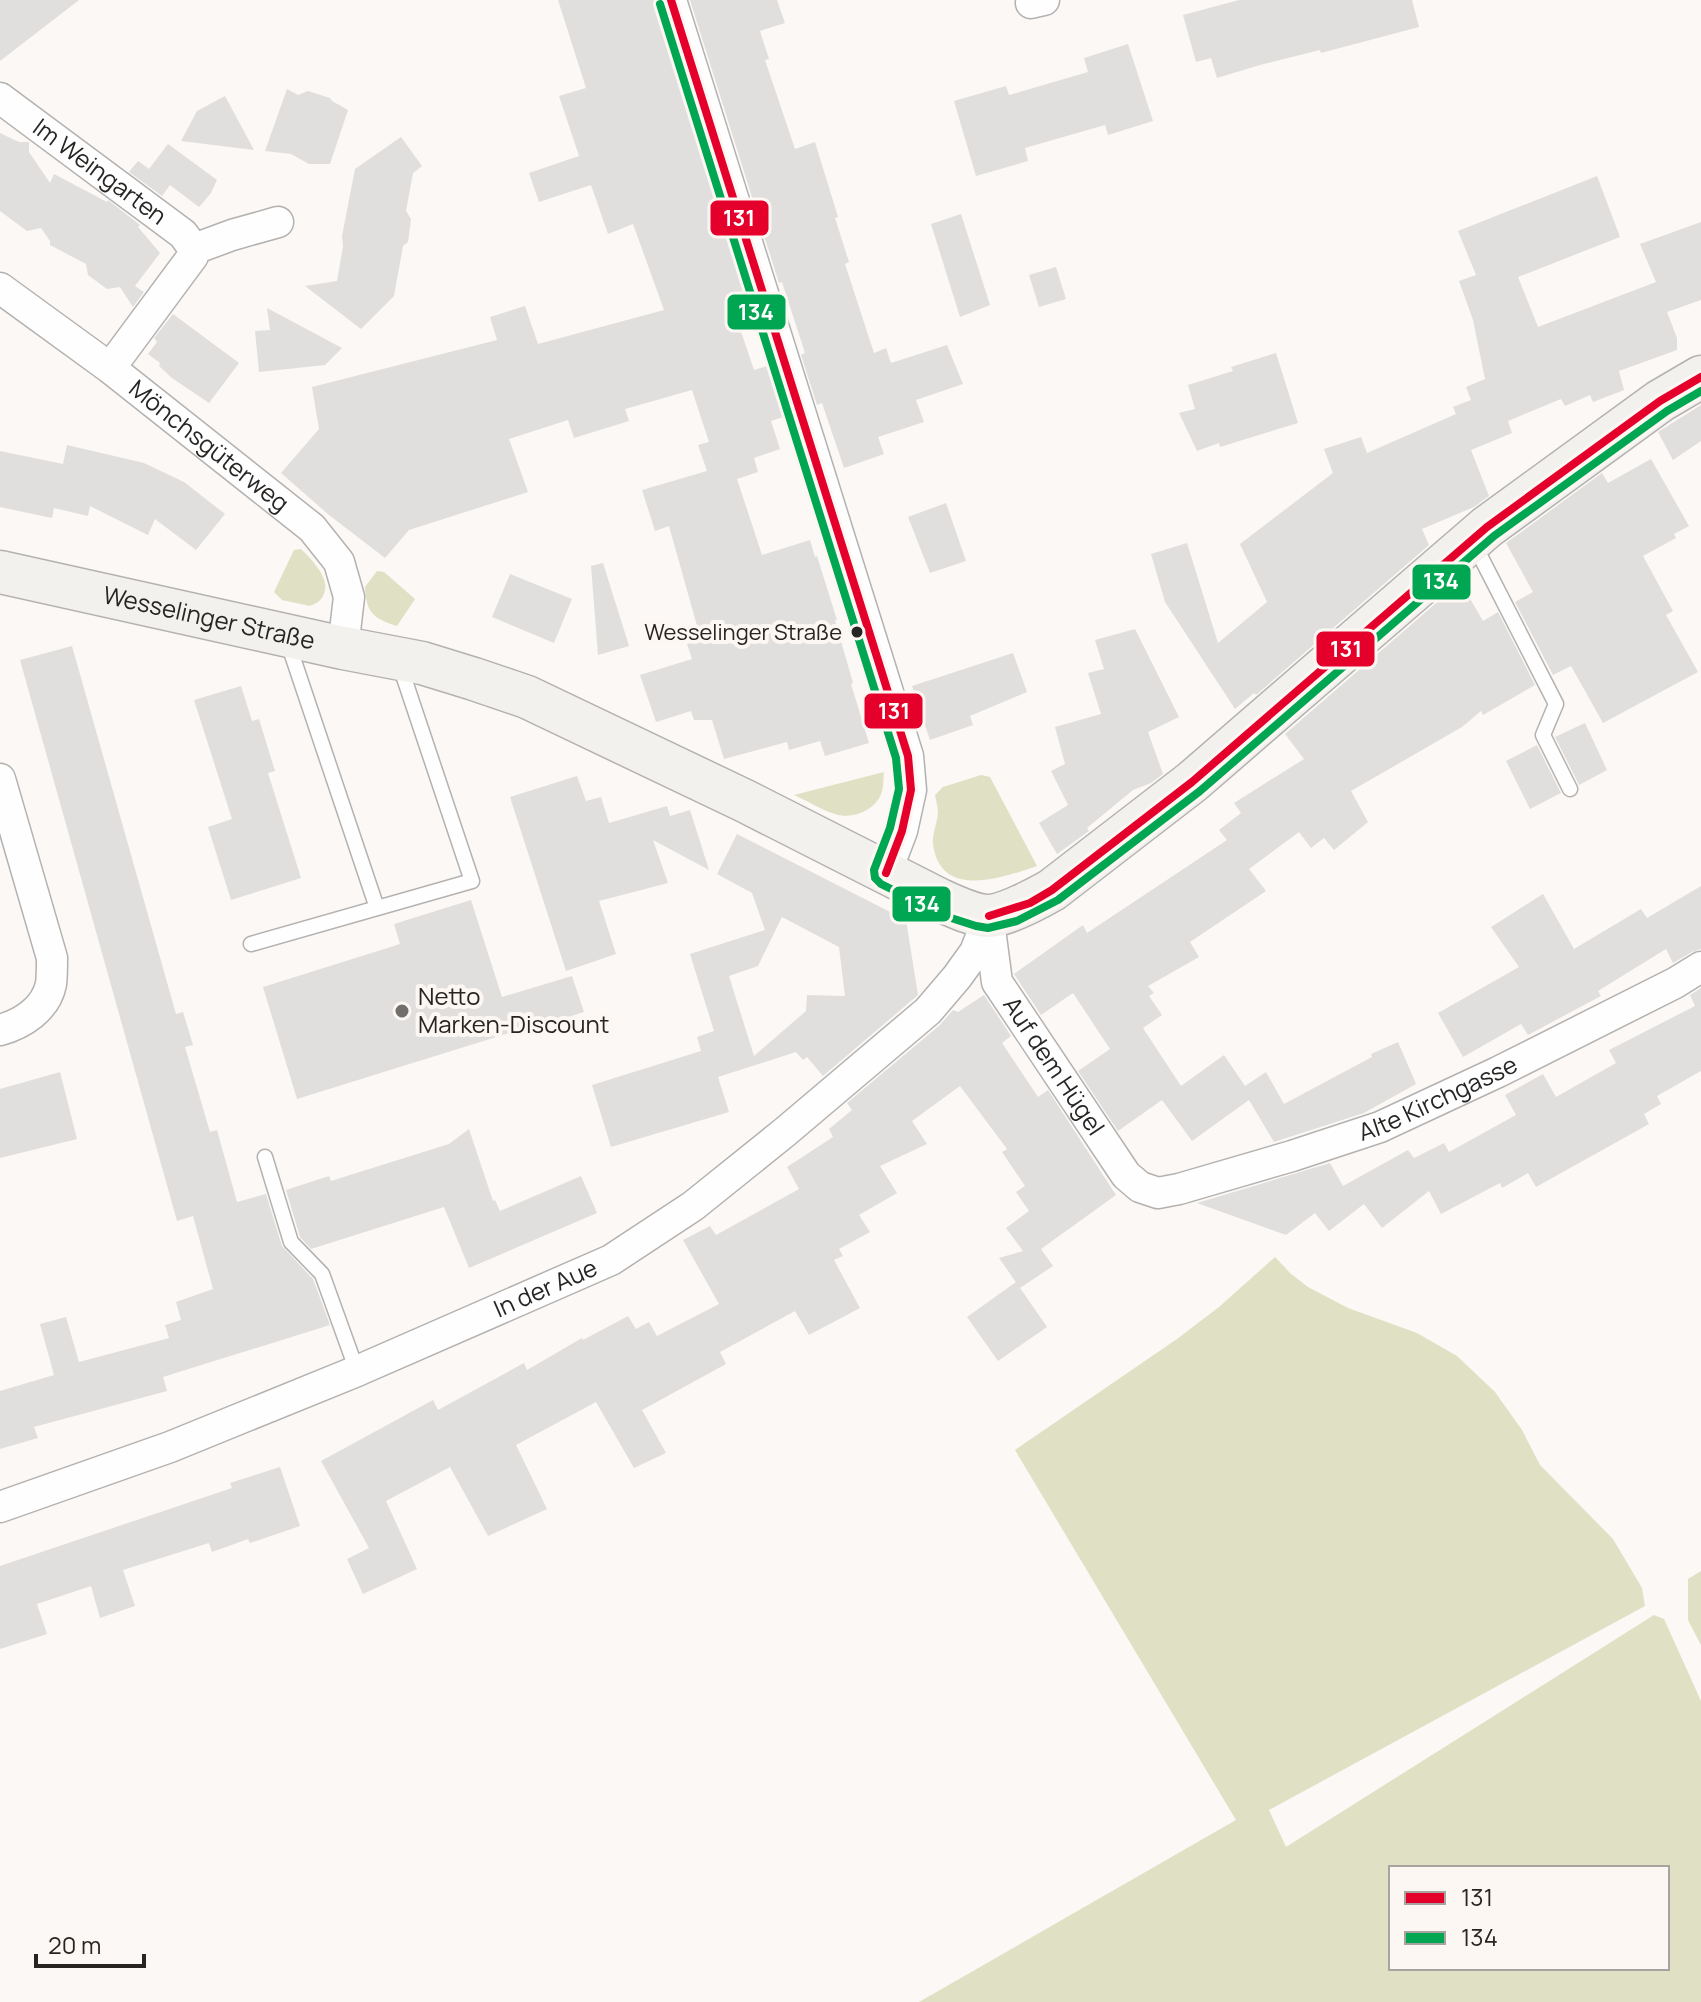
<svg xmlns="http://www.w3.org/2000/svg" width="1701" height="2002" font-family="Manrope,sans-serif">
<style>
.green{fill:#e0e0c5;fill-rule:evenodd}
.building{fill:#e1dfdd;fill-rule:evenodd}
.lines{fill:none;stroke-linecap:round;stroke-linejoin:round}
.lane-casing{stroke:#b4b2b0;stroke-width:17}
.street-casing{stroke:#b4b2b0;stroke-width:33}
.secondary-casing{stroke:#b4b2b0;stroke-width:45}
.lane{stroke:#fefefe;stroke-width:14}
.street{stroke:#fefefe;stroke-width:30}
.secondary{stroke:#f2f1ee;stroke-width:42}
.bus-1-casing{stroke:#fdf7f3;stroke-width:14}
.bus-2-casing{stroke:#fdf7f3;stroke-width:14}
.bus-1{stroke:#e4002b;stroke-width:8}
.bus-2{stroke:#00a651;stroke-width:8}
.bus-dot{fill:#272523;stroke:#fdf7f3;stroke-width:3}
.poi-dot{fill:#716f6c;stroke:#fdf7f3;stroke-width:3}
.labels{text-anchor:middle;stroke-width:8;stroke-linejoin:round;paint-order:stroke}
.bus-label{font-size:22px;fill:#272523;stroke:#fdf7f3;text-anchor:end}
.street-label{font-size:24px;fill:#272523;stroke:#fdf7f3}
.poi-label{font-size:24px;fill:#272523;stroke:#fdf7f3;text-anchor:start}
.line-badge{stroke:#fdf7f3;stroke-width:3}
.badge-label{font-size:22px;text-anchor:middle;font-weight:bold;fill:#fff}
</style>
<rect width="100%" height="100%" fill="#fbf8f5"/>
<g class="green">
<path d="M 301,549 C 312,560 335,582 321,599 C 318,603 314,604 310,606 L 282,600 L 274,592 L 294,550 Z"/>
<path d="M 377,571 L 384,572 L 415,599 L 397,626 C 374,619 366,613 365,587 Z"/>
<path d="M 884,772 C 883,778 884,786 882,791 C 877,810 853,820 835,814 C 821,810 808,801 794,795 Z"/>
<path d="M 981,775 L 990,777 L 1037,866 C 1002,878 940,900 933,844 C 932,834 937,824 938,813 C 938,807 936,801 935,795 L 943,787 Z"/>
<path d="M 1275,1257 L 1290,1273 L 1308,1287 L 1348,1308 L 1417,1333 L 1457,1356 L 1495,1392 L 1522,1430 L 1540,1465 L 1613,1539 L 1642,1588 L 1645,1606 L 1269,1810 L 1286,1847 L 1654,1615 L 1664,1619 L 1701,1701 L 1701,2002 L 919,2002 L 1236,1820 L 1015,1450 L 1177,1339 L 1219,1307 ZM 1391,1868 L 1667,1868 L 1667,1968 L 1391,1968 Z"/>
<path d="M 1701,1571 L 1701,1645 L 1688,1620 L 1688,1579 Z"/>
</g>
<g class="building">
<path d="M 0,0 L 79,0 L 0,61 Z"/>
<path d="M 558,0 L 654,0 L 744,294 L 730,299 L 754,370 L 767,366 L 783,417 L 771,421 L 780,449 L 754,458 L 758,472 L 737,479 L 762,555 L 810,540 L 815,557 L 817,556 L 837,620 L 835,620 L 853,683 L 851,684 L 869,743 L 825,756 L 820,741 L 789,750 L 787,742 L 724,759 L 712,720 L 694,720 L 691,711 L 656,722 L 640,675 L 692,659 L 687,644 L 701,640 L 669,526 L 655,531 L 642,490 L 707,471 L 698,445 L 709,442 L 692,390 L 625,409 L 629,421 L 574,438 L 568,420 L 509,439 L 528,492 L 409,530 L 385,558 L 329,515 L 281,473 L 319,429 L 312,387 L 497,340 L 490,317 L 525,306 L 538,344 L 664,310 L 633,224 L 608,234 L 591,185 L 539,202 L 529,173 L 579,156 L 559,96 L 586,88 Z"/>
<path d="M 690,0 L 777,0 L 785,23 L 760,31 L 769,59 L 765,60 L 795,149 L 815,142 L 838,217 L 835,218 L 849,262 L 845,264 L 874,353 L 886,348 L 891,363 L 947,345 L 963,384 L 916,400 L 924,422 L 878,437 L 884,454 L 844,468 L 822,403 L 817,405 L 801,355 L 805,353 L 782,282 L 779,283 Z"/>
<path d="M 1239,0 L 1412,0 L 1419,27 L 1321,53 L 1320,50 L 1260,65 L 1217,78 L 1211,58 L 1196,62 L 1183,15 Z"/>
<path d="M 1128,44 L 1153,121 L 1108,135 L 1105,125 L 1025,148 L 1028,161 L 976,176 L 954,101 L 1006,86 L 1009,95 L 1088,72 L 1084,58 Z"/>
<path d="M 287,89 L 298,95 L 308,91 L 330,98 L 332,101 L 348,110 L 330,164 L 309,164 L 291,154 L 265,151 Z"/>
<path d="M 225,96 L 254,150 L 181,141 L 197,111 Z"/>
<path d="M 0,133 L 19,142 L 29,142 L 29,152 L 50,183 L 54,174 L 107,202 L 108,200 L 140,225 L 138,227 L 160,253 L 135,286 L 144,292 L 133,307 L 120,287 L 107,289 L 88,275 L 86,264 L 50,245 L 50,241 L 41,228 L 27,231 L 0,211 Z"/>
<path d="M 401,137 L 422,166 L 413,173 L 406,211 L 411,219 L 408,242 L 403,246 L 394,296 L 361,329 L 305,286 L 337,281 L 343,246 L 342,236 L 355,169 Z"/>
<path d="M 168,144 L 217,180 L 211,193 L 199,207 L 170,185 L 162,196 L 129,172 L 138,161 L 149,169 Z"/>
<path d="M 1597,176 L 1620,237 L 1518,277 L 1538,327 L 1656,282 L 1640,244 L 1701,222 L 1701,300 L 1667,312 L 1677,338 L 1677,350 L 1619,371 L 1624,390 L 1593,402 L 1590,395 L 1565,406 L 1561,399 L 1508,421 L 1512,433 L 1471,450 L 1489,496 L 1474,507 L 1422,529 L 1429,545 L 1256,695 L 1254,693 L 1235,709 L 1165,602 L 1151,554 L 1187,543 L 1218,643 L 1267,602 L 1240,544 L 1333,473 L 1324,449 L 1361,437 L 1367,453 L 1456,414 L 1453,407 L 1471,400 L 1466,387 L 1485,379 L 1473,320 L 1459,281 L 1476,275 L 1458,231 Z"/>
<path d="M 961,214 L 990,305 L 960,317 L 931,224 Z"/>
<path d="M 1056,267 L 1066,299 L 1039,307 L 1029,275 Z"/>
<path d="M 267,308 L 342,348 L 325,365 L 259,372 L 255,331 L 270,330 Z"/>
<path d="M 173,314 L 239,363 L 209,403 L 172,378 L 159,366 L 160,363 L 148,354 L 157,342 L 154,338 Z"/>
<path d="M 1276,353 L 1298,423 L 1220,447 L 1219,443 L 1197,451 L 1179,413 L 1195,409 L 1188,385 L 1233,371 L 1231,367 Z"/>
<path d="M 1701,405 L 1701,441 L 1673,460 L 1658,432 Z"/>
<path d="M 67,445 L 144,463 L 184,482 L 225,514 L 196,550 L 155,519 L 148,535 L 90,506 L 88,516 L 54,508 L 52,518 L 0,507 L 0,451 L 63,464 Z"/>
<path d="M 1651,459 L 1689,526 L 1674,534 L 1676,538 L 1643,556 L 1673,611 L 1666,615 L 1698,672 L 1603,723 L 1571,666 L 1553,675 L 1515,602 L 1533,592 L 1506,543 L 1602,473 L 1608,483 Z"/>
<path d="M 946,503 L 966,561 L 930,573 L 908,517 Z"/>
<path d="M 603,563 L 629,646 L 598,655 L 591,566 Z"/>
<path d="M 510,574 L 572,599 L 554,643 L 492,617 Z"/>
<path d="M 1462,585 L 1483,621 L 1498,612 L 1535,685 L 1483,715 L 1481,711 L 1462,727 L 1351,791 L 1368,822 L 1334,850 L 1324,838 L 1311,848 L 1299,832 L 1249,869 L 1266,891 L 1190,942 L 1199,957 L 1148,986 L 1154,993 L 1149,996 L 1162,1015 L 1143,1028 L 1181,1086 L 1224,1055 L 1245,1086 L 1266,1072 L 1284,1104 L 1372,1057 L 1371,1054 L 1398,1042 L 1416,1084 L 1364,1113 L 1274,1142 L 1249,1100 L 1192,1141 L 1162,1100 L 1118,1131 L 1078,1071 L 1110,1049 L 1073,993 L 1041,1015 L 1014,974 L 1083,925 L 1087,933 L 1227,840 L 1219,830 L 1241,813 L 1234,803 L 1304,759 L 1285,734 L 1450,591 Z"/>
<path d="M 1135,629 L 1179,717 L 1148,732 L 1163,774 L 1151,783 L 1133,790 L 1087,828 L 1089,831 L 1057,854 L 1039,823 L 1068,805 L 1051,771 L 1065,764 L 1055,727 L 1101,714 L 1088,673 L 1104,669 L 1095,640 Z"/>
<path d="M 72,646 L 176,1014 L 183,1012 L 193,1045 L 185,1047 L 210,1132 L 217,1130 L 237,1202 L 266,1194 L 282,1246 L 313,1279 L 330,1325 L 163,1377 L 167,1391 L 34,1427 L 38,1438 L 0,1449 L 0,1391 L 54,1375 L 40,1324 L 66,1317 L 79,1362 L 169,1338 L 165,1325 L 181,1320 L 176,1302 L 213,1289 L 193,1216 L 177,1221 L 20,660 Z"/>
<path d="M 1013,653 L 1027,692 L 970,716 L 973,725 L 930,740 L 912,686 Z"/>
<path d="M 241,686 L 252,721 L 259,719 L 275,771 L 268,773 L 301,878 L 231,900 L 208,827 L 232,819 L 194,700 Z"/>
<path d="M 1585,723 L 1607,770 L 1579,785 L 1555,737 Z"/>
<path d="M 1537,745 L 1561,793 L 1530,809 L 1506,761 Z"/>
<path d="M 577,776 L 586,801 L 601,797 L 609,823 L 667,806 L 670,816 L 690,810 L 709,870 L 653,840 L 668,883 L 599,901 L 616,954 L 566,971 L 510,797 Z"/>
<path d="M 737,834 L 906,920 L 918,995 L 823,1076 L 807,1057 L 803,1060 L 796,1052 L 718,1077 L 729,1112 L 611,1147 L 592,1085 L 701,1051 L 697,1037 L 714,1031 L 690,954 L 765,930 L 752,893 L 717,874 ZM 782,917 L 839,947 L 845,996 L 807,995 L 806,1011 L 754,1056 L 729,976 L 758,966 Z"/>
<path d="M 1701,886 L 1701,949 L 1692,952 L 1673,963 L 1666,949 L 1598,991 L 1601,996 L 1528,1035 L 1521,1024 L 1463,1057 L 1438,1013 L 1519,967 L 1491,927 L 1543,894 L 1574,949 L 1641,909 L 1647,918 Z"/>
<path d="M 471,900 L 502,997 L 572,976 L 584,1012 L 555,1021 L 554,1019 L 297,1099 L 263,987 L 400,944 L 394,924 Z"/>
<path d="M 1701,988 L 1701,1071 L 1657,1096 L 1661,1104 L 1644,1114 L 1649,1124 L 1536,1187 L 1528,1173 L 1502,1188 L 1500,1183 L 1441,1214 L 1429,1191 L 1382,1228 L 1364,1204 L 1329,1231 L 1315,1213 L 1286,1235 L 1197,1203 L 1330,1163 L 1343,1186 L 1408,1150 L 1414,1158 L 1444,1143 L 1449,1152 L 1516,1115 L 1505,1095 L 1543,1074 L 1556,1097 L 1616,1063 L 1609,1050 L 1695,1006 L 1690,995 Z"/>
<path d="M 984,995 L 1011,1036 L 1002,1043 L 1038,1097 L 1048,1090 L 1116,1195 L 1041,1249 L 1053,1266 L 1020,1288 L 999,1258 L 1023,1251 L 1006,1228 L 1029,1211 L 1016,1192 L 1025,1186 L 1002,1152 L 1007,1149 L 960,1086 L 912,1121 L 927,1144 L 880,1166 L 897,1193 L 859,1215 L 870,1232 L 839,1249 L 843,1256 L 834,1260 L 860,1308 L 809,1335 L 795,1311 L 720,1352 L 726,1364 L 642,1410 L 666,1453 L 634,1468 L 596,1402 L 516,1445 L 547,1509 L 488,1536 L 450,1467 L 386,1501 L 417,1569 L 363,1594 L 347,1559 L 369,1548 L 321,1461 L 433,1400 L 438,1410 L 524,1363 L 527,1370 L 582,1338 L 583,1340 L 628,1316 L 636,1329 L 649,1322 L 657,1336 L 719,1304 L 683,1240 L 710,1226 L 716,1235 L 799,1189 L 787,1167 L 833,1137 L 829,1129 L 852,1110 L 847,1103 L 940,1025 L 953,1010 L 958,1012 Z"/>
<path d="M 60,1072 L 77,1139 L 0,1158 L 0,1089 Z"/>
<path d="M 469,1129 L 493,1201 L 495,1200 L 500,1211 L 581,1176 L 597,1213 L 469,1268 L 444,1207 L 311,1249 L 300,1237 L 286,1190 L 329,1176 L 331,1181 L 449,1144 Z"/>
<path d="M 1016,1282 L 1047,1327 L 998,1361 L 967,1317 Z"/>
<path d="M 280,1467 L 300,1526 L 250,1543 L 248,1539 L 212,1552 L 209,1543 L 123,1570 L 135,1606 L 100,1618 L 91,1586 L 37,1604 L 47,1634 L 0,1649 L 0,1566 L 232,1488 L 230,1483 Z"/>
</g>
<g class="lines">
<defs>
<g id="lane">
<path d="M 1474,544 L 1556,704 L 1543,735 L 1570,789"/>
<path d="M 288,643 L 377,908"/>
<path d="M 251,944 L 472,881 L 399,663"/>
<path d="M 265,1157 L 291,1242 L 322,1274 L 357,1371"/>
</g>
<g id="street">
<path d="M 671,0 L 908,756 L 911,790 L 902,831 L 886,873"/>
<path d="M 1031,3 L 1044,0"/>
<path id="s1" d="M 0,98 L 183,234 L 194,249 L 193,256 L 110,368"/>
<path d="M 194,249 L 232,235 L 278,222"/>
<path id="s2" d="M 0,288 L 110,368 L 312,528 L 339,562 L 349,597 L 343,648"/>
<path d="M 0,779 L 52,958 C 52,967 52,976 51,984 C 46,1009 22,1024 0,1030"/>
<path id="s3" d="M 989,922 L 997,982 L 1126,1175 L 1140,1187 L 1158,1193 L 1179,1189 L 1292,1156 L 1380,1127 L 1498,1072 L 1675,983 L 1701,967"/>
<path id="s4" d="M 0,1507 L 170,1447 L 357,1371 L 611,1260 L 693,1206 L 785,1132 L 928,1011 L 957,977 L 975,952 L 989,916"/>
</g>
<g id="secondary">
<path id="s5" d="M 0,572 L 343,648 L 422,663 L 474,679 L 527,697 L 745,801 L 940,900 C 953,906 974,916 988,916 C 1004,916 1038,898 1052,890 L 1192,782 L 1487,527 L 1660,401 L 1701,377"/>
</g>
</defs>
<use href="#lane" class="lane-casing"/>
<use href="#street" class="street-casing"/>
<use href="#secondary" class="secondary-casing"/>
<use href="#lane" class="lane"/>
<use href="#street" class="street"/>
<use href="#secondary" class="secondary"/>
<defs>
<g id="bus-1">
<path d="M 671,0 L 908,756 L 911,790 L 902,831 L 886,873"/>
<path d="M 989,916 L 1030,903 L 1052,890 L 1192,782 L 1487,527 L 1660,401 L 1701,377"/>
</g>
<path id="bus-2" d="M 660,4 L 896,758 L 899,789 L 890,828 L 874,870 L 875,878 L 881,884 L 948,917 L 976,926 L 988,928 L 1017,921 L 1058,900 L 1200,791 L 1494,536 L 1667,411 L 1701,391"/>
</defs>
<use href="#bus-1" class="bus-1-casing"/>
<use href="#bus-2" class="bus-2-casing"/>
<use href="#bus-1" class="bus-1"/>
<use href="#bus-2" class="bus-2"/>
</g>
<circle class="bus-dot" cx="857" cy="632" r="7"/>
<circle class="poi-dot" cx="402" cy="1011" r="8"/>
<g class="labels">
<g class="bus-label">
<text x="842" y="640">Wesselinger Straße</text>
</g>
<g class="street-label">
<text dy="8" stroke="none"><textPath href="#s1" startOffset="124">Im Weingarten</textPath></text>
<text dy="8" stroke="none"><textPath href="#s2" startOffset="262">Mönchsgüterweg</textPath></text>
<text dy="8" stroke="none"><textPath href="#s5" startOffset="214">Wesselinger Straße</textPath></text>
<text dy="8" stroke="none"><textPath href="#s3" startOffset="162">Auf dem Hügel</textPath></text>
<text dy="8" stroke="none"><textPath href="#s3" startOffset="626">Alte Kirchgasse</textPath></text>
<text dy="8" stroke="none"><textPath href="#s4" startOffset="588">In der Aue</textPath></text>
</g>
<g class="poi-label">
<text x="418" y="1005">Netto<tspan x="418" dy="28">Marken-Discount</tspan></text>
</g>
</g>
<g class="line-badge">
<rect x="709" y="199" width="61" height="38" rx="8" fill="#e4002b"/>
<rect x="726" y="293" width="61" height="38" rx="8" fill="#00a651"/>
<rect x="1411" y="563" width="61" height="38" rx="8" fill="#00a651"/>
<rect x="1315" y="630" width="61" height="38" rx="8" fill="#e4002b"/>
<rect x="863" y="692" width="61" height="38" rx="8" fill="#e4002b"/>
<rect x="891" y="885" width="61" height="38" rx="8" fill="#00a651"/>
</g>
<g class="badge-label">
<text x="739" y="226">131</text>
<text x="756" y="320">134</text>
<text x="1441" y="589">134</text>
<text x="1346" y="657">131</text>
<text x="894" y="719">131</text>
<text x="922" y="912">134</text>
</g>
<rect x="1389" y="1866" width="280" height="104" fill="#fdf7f3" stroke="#a7a3a0" stroke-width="2"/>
<rect x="1405" y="1892" width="40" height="12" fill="#e4002b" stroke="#a7a3a0" stroke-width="2"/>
<text x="1461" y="1906" font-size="24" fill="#272523">131</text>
<rect x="1405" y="1932" width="40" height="12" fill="#00a651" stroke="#a7a3a0" stroke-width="2"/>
<text x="1461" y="1946" font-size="24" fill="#272523">134</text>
<path d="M36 1954v12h108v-12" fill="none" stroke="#272523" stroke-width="4"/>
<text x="48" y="1954" font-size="24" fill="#272523" stroke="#fdf7f3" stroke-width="6" paint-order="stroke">20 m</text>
</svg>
